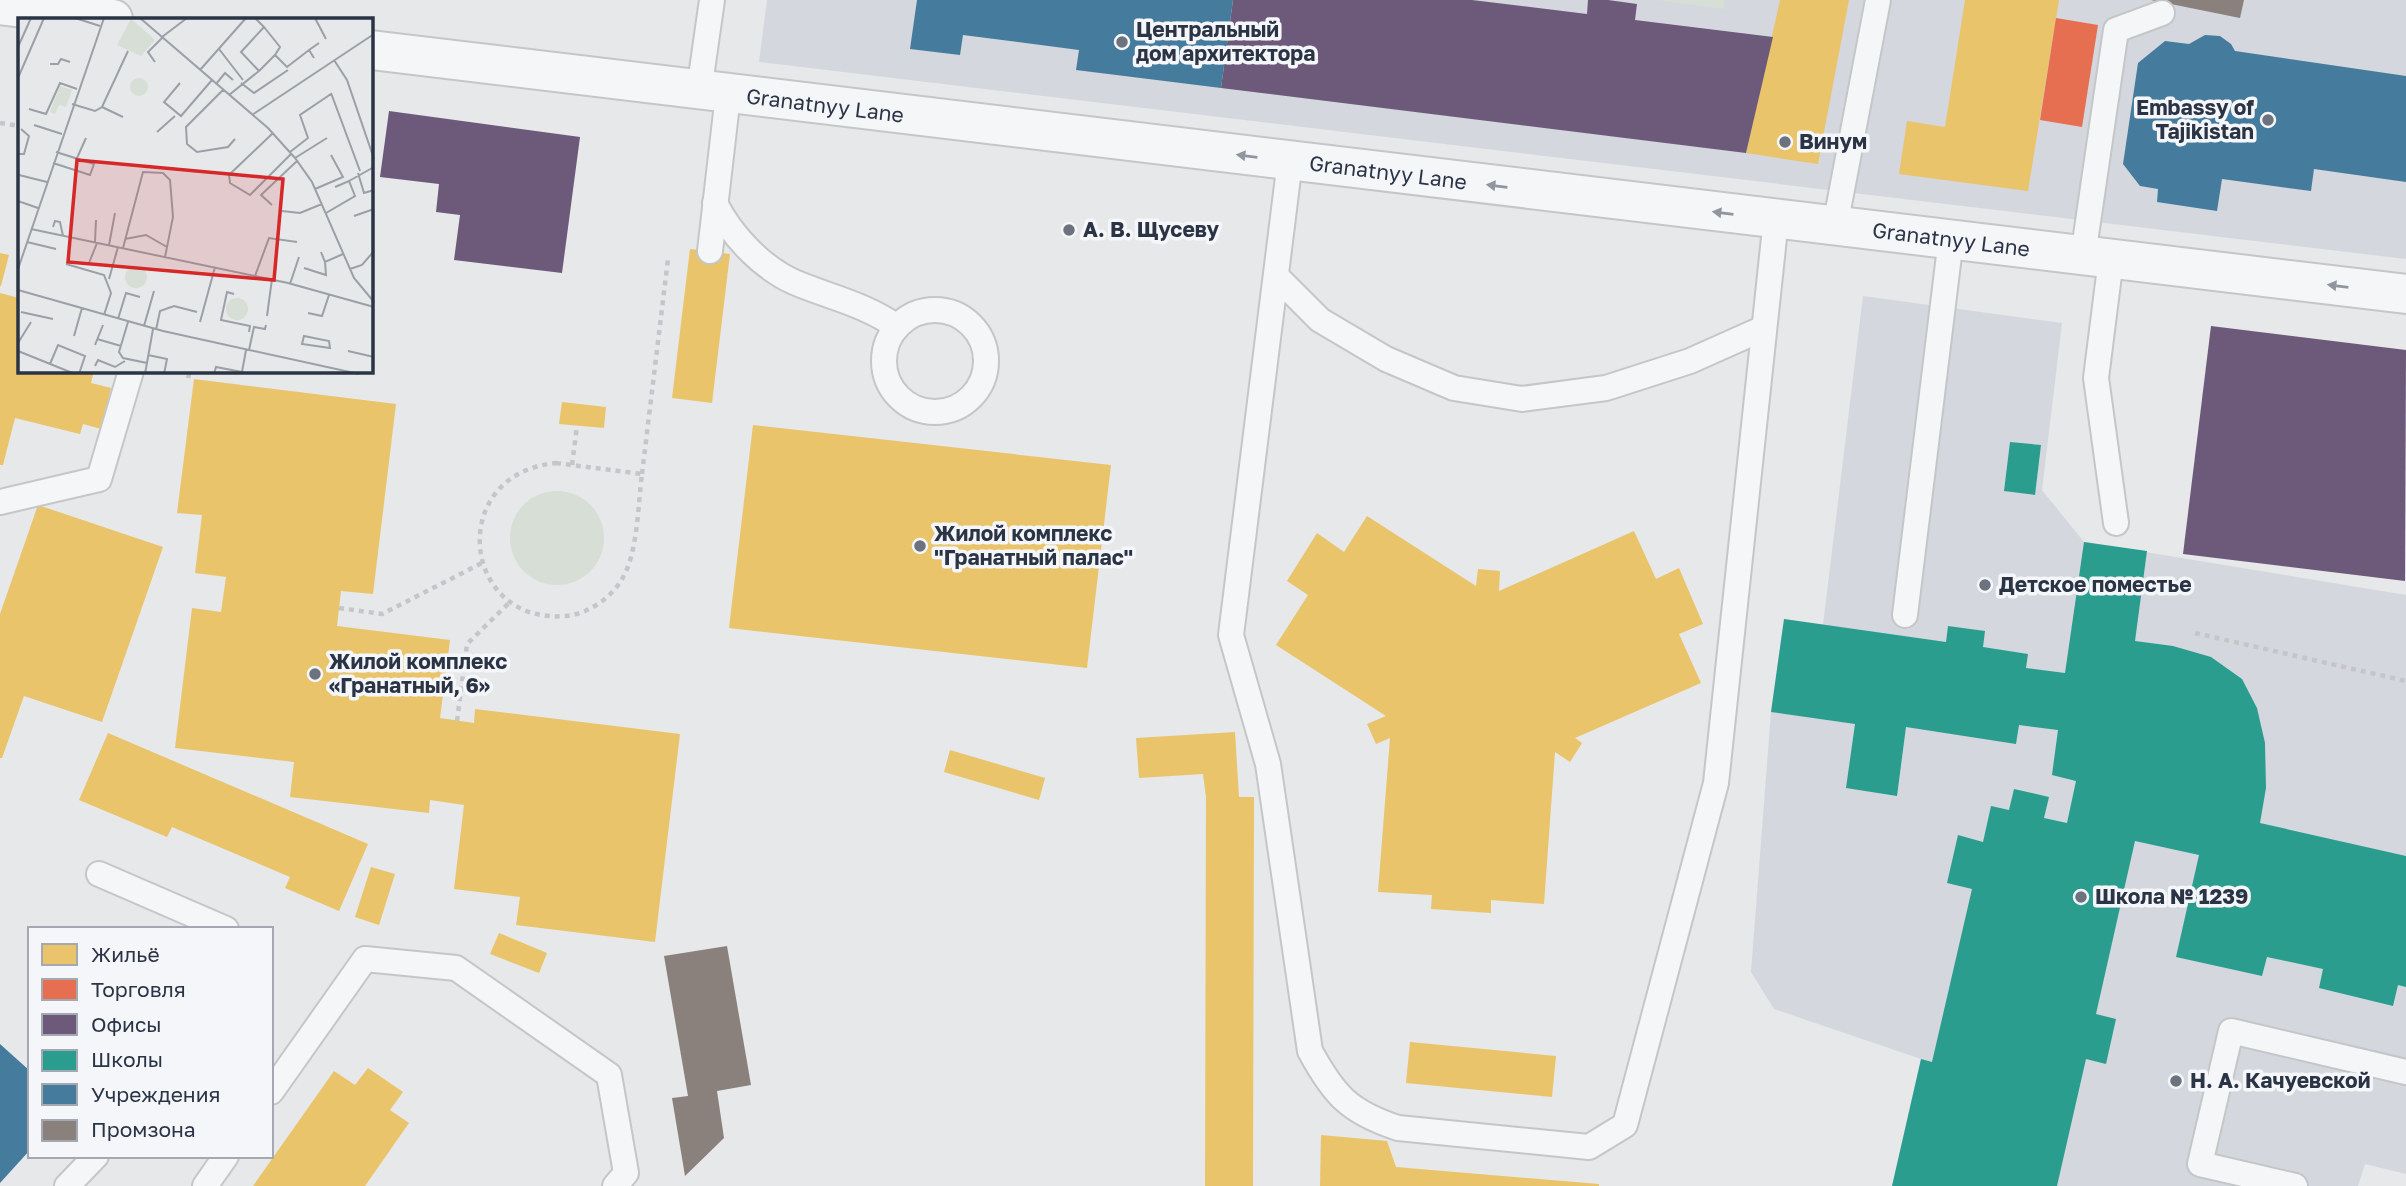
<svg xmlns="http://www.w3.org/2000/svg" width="2406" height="1186" font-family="'Golos Text',sans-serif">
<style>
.built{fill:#d4d7dd}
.green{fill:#d6ded6}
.homes{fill:#e9c46a}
.shops{fill:#e76f51}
.offices{fill:#6d597a}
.schools{fill:#2a9d8f}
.public{fill:#457b9d}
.industry{fill:#8a817c}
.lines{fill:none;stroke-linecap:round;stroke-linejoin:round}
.service-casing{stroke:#c4c6c8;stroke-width:28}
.minor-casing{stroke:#c4c6c8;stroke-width:42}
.path{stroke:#c5c6ca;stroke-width:4.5;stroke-dasharray:5 5;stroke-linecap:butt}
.service{stroke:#f5f6f7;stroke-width:24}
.minor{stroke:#f5f6f7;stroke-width:38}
.oneway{fill:#90959e}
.poi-dot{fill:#6c737f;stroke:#f4f6f9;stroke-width:2.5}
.labels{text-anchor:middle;stroke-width:7;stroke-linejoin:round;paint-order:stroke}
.poi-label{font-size:21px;font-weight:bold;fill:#2b3445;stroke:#f4f6f9;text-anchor:start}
.street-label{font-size:21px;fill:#2b3445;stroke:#f4f6f9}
.inset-road{fill:none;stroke:#9ba0a8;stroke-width:2}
.view{fill:#d62828;fill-opacity:0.15;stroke:#d62828;stroke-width:3.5}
.inset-edge{fill:none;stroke:#2b3445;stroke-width:3.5}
</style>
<rect width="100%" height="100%" fill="#e6e8ea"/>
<g class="built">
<path d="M 767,0 L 2406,0 L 2406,259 L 759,62 Z"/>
<path d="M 1863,296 L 2062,323 L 2042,490 L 2084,542 L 2406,595 L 2406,1174 L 2365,1164 L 2358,1186 L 1892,1186 L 1921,1059 L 1774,1009 L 1751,972 L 1771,712 L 1784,619 L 1823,625 Z"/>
</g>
<g class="green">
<path d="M 1656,0 L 1725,0 L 1724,9 Z"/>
<circle cx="557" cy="538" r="47"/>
</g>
<g class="homes">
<path d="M 1780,0 L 1849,0 L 1818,164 L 1746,153 Z"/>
<path d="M 1965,0 L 2059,0 L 2028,191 L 1899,174 L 1907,121 L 1945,127 Z"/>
<path d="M 690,249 L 730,254 L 712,403 L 672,398 Z"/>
<path d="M 0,253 L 9,255 L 1,286 L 0,286 Z"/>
<path d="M 0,293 L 19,298 L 19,371 L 94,371 L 91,383 L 111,388 L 101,429 L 83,424 L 80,434 L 15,418 L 3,465 L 0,465 Z"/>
<path d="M 194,379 L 396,404 L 373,594 L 341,591 L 337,626 L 450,640 L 440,718 L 474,723 L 475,709 L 680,734 L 655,942 L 516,925 L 520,897 L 454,889 L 464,805 L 430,800 L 429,813 L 290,797 L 294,762 L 175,748 L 192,608 L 221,612 L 226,577 L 195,573 L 202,515 L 177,513 Z"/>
<path d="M 562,402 L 606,407 L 604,428 L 559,424 Z"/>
<path d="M 753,425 L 1111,465 L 1087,668 L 729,628 Z"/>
<path d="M 38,505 L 163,547 L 102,722 L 24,696 L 2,758 L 0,758 L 0,614 Z"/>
<path d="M 1367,516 L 1476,586 L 1478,569 L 1500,571 L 1499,591 L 1634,531 L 1656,579 L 1679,568 L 1703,624 L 1679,634 L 1701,683 L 1575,738 L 1582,743 L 1570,762 L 1555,752 L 1544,904 L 1491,900 L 1491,913 L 1431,909 L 1432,895 L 1378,892 L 1390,738 L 1376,744 L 1367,724 L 1386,716 L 1276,645 L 1308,595 L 1287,581 L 1317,533 L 1344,552 Z"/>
<path d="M 1235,732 L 1239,797 L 1254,797 L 1253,1186 L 1205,1186 L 1206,797 L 1203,774 L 1139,778 L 1136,738 Z"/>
<path d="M 108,733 L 368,844 L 339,911 L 285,888 L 290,877 L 172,827 L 167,837 L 79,800 Z"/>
<path d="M 950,750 L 1045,778 L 1039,800 L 944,772 Z"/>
<path d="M 371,867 L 395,874 L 379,925 L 355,917 Z"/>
<path d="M 499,933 L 547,953 L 539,973 L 490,954 Z"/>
<path d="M 1410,1042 L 1556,1056 L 1552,1097 L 1406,1083 Z"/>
<path d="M 368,1068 L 403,1092 L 390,1110 L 409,1123 L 365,1186 L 253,1186 L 334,1071 L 355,1085 Z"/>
<path d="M 1321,1135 L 1387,1141 L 1396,1167 L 1599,1184 L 1599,1186 L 1320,1186 Z"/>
</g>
<path class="shops" d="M 2056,18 L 2098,25 L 2082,127 L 2040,120 Z"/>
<g class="offices">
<path d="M 1233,0 L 1472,0 L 1587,14 L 1588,0 L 1608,0 L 1637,4 L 1635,20 L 1773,37 L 1746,153 L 1221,88 Z"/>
<path d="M 389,111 L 580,137 L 562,273 L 454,260 L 460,215 L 436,212 L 439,184 L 380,177 Z"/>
<path d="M 2211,326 L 2406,350 L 2405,581 L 2183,554 Z"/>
</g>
<g class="schools">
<path d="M 2010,442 L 2041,445 L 2035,495 L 2004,491 Z"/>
<path d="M 2084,542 L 2147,551 L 2135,641 L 2173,646 L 2211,657 L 2242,679 L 2257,708 L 2265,743 L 2266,788 L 2260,823 L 2406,856 L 2406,987 L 2398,985 L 2393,1006 L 2319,988 L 2323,969 L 2267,957 L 2262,976 L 2176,957 L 2199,855 L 2135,841 L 2096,1014 L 2116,1019 L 2106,1064 L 2086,1059 L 2057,1186 L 1892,1186 L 1921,1059 L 1932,1062 L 1972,889 L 1947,883 L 1958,835 L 1983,842 L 1991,806 L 2009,810 L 2014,789 L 2049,797 L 2044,818 L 2067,823 L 2076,781 L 2052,775 L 2058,730 L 2019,725 L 2016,744 L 1906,727 L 1897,796 L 1846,788 L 1855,724 L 1771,712 L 1784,619 L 1946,642 L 1948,626 L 1985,631 L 1983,647 L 2028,654 L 2026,668 L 2065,673 Z"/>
</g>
<g class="public">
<path d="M 917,0 L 1233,0 L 1221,88 L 1076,70 L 1079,50 L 963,35 L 960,55 L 910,49 Z"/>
<path d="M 2205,35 L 2220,36 L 2231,44 L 2235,51 L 2406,76 L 2406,182 L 2314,169 L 2311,191 L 2222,179 L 2217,211 L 2157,202 L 2158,189 L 2140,186 L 2123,164 L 2138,63 L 2165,41 L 2189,44 Z"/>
<path d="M 0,1044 L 30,1071 L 30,1150 L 0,1183 Z"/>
</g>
<g class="industry">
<path d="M 2151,0 L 2244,0 L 2240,18 Z"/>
<path d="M 727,946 L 751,1085 L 717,1091 L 724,1138 L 685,1176 L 672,1098 L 688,1096 L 664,956 Z"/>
</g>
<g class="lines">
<defs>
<g id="service">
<path d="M 699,91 L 712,0"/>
<path d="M 1290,161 L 1231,635 L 1268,764 L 1310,1051 C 1334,1095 1349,1112 1398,1128 L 1589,1147 L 1625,1125 L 1716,783 L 1776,219"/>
<path d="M 715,203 C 731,235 761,267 794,282 C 829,297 865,304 897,327"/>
<path d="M 1835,226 L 1878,0"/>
<path d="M 710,251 L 728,95"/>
<path d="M 2083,256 L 2116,30 L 2162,13"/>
<path d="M 2111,259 L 2096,378 L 2116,523"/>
<path d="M 1277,277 L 1320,320 L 1386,359 L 1454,388 L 1522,399 L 1606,388 L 1690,361 L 1764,328"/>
<circle cx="935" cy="361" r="51"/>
<path d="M 0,502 L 99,479 L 131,371"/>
<path d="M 1905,615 L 1951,239"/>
<path d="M 99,874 L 226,929"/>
<path d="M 271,1092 L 365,959 L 456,968 L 609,1075 L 626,1173 L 615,1186"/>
<path d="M 67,1186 L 96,1156"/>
<path d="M 205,1186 L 226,1156"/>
<path d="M 2295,1186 L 2200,1164 L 2231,1031 L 2406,1072"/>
</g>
<g id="minor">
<path d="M 0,5 L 113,19"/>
<path d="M 371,50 L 2406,294"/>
</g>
</defs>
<use href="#service" class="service-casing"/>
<use href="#minor" class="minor-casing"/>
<g class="path">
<path d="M 0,123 L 19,126"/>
<path d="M 188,378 L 190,371"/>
<path d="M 556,463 L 642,474 C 638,504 638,553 622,579 C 611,598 588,614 566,616 C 460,625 446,473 556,463 Z"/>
<path d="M 572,465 L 577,426"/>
<path d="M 642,474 L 668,259"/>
<path d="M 339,608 L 382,614 L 482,563"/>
<path d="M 2195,633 L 2406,681"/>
<path d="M 457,721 L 467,644 L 510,602"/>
</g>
<use href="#service" class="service"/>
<use href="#minor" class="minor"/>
</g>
<defs><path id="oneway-solid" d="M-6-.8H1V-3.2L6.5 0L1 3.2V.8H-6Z" transform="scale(1.75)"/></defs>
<g class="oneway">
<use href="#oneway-solid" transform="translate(1247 156) rotate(-173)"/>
<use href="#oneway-solid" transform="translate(1497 186) rotate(-173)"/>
<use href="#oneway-solid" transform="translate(1723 213) rotate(-173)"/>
<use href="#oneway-solid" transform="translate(2338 286) rotate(-173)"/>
</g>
<g class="poi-dot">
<circle cx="1122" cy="42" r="7"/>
<circle cx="2268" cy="120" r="7"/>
<circle cx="1785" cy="142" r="7"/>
<circle cx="1069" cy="230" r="7"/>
<circle cx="920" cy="546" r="7"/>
<circle cx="1985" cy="585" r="7"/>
<circle cx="315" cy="674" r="7"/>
<circle cx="2081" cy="897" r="7"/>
<circle cx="2176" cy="1081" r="7"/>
</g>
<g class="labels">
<g class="poi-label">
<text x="1136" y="37">Центральный<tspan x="1136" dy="24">дом архитектора</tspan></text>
<text x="2254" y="115" text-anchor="end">Embassy of<tspan x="2254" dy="24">Tajikistan</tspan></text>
<text x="1799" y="149">Винум</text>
<text x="1083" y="237">А. В. Щусеву</text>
<text x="934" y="541">Жилой комплекс<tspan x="934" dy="24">"Гранатный палас"</tspan></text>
<text x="1999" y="592">Детское поместье</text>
<text x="329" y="669">Жилой комплекс<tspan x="329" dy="24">«Гранатный, 6»</tspan></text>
<text x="2095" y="904">Школа № 1239</text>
<text x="2190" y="1088">Н. А. Качуевской</text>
</g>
<g class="street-label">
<text transform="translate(825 106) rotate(7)" y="7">Granatnyy Lane</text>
<text transform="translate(1388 173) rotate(7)" y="7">Granatnyy Lane</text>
<text transform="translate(1951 240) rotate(7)" y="7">Granatnyy Lane</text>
</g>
</g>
<g transform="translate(18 18)">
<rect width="355" height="355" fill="#e6e8ea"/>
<path d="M 113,1 L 137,22 L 123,38 L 99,27 ZM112 69a9 9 0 1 1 18 0a9 9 0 1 1-18 0ZM 42,68 L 54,72 L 48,89 L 41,87 L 37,96 L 32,94 ZM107 259a11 11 0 1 1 22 0a11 11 0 1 1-22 0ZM208 291a11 11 0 1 1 22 0a11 11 0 1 1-22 0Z" fill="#d6ded6"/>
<path class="inset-road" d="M 57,0 L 82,8M 122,0 L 250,110 L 277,140 L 294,164 L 336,260 L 356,284M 297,0 L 308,21M 246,9 L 262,29 L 257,37M 144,19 L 169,0M 0,29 L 13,0M 201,31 L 225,62M 296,40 L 291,32 L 301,25M 316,42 L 329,62 L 356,141M 137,44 L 130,34 L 144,20M 32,46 L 40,46 L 43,41 L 52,44M 182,52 L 228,0M 241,53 L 257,37 L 269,49 L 291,32M 0,60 L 26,0M 162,65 L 146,84 L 163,98 L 194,62M 223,65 L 236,75 L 270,52M 198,66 L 207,55 L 215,62M 205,72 L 168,109 L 169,126 L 179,134 L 210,129 L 217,121M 313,75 L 342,153M 211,77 L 241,53 L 223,34 L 246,9 L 237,0M 54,86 L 77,93 L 84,89 L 110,33M 84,89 L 105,99M 11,91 L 28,96 L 42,65 L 59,71M 234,97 L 356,16M 16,107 L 44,116M 139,114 L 157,98M 255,115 L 211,157 L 212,165 L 232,177 L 273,136M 272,134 L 290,120 L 282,97 L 313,76M 0,136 L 6,136 L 11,118 L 3,111M 59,140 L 68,120M 277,140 L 309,120M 35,145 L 72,157 L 76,146 L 38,134M 340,155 L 346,175 L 356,172M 1,157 L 29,164M 331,163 L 356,149M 297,171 L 325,159 L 313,137M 0,183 L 20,190M 254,187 L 243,177 L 279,143M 264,193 L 282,195 L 304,186M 308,195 L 337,178 L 331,163 L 317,169M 336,198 L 356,191M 35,209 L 37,203 L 42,204 L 45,218M 13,211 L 270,265 L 356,289M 107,221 L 128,217 L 149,229M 9,224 L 38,231M 77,224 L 78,202M 91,227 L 97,195M 105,230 L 125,154 L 145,155 L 152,162 L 155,199 L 147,239M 303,234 L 307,244 L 325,236M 71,245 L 79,225M 48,246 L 86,257 L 93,275 L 86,297M 286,250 L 308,257 L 307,244M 0,251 L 86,0M 332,251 L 344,247 L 356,233M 237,258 L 251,220 L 279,224M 91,261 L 100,229M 272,266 L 281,239M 0,272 L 145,313 L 341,356M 216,276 L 209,274 L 203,302 L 232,308 L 231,314M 3,294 L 35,301M 290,295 L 304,298 L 311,277M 249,298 L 254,261M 100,301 L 108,275 L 122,279M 110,304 L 101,334 L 105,340 L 129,345M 182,304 L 197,249M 126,308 L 136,273M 138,312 L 142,293 L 156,288 L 179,294M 56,318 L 64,290M 286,318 L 311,323 L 312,330 L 284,326 ZM 79,321 L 103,328M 0,325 L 13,304M 77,327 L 85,307M 231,332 L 236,309 L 247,311 L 248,307M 0,333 L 57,356M 330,333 L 356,339M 130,337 L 149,341 L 146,356M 32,346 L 40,327 L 67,338 L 61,356M 77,348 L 80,342 L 97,349 L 107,343M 127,356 L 135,311M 196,356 L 198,349 L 224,354 L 228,332"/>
<path class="view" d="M 59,142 L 265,161 L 256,262 L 50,244 Z"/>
<rect width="355" height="355" class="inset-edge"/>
</g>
<rect x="28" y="927" width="245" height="231" fill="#f4f6f9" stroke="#a4a8b1" stroke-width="2"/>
<rect x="42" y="944" width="35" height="21" fill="#e9c46a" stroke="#a4a8b1" stroke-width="2"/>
<text x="91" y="962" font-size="21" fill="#2b3445">Жильё</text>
<rect x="42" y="979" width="35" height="21" fill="#e76f51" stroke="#a4a8b1" stroke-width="2"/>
<text x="91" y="997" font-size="21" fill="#2b3445">Торговля</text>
<rect x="42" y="1014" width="35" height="21" fill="#6d597a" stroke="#a4a8b1" stroke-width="2"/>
<text x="91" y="1032" font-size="21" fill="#2b3445">Офисы</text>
<rect x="42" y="1050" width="35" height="21" fill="#2a9d8f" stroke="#a4a8b1" stroke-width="2"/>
<text x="91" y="1067" font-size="21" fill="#2b3445">Школы</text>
<rect x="42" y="1084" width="35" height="21" fill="#457b9d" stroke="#a4a8b1" stroke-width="2"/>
<text x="91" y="1102" font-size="21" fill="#2b3445">Учреждения</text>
<rect x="42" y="1120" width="35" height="21" fill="#8a817c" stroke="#a4a8b1" stroke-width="2"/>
<text x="91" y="1137" font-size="21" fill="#2b3445">Промзона</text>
</svg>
